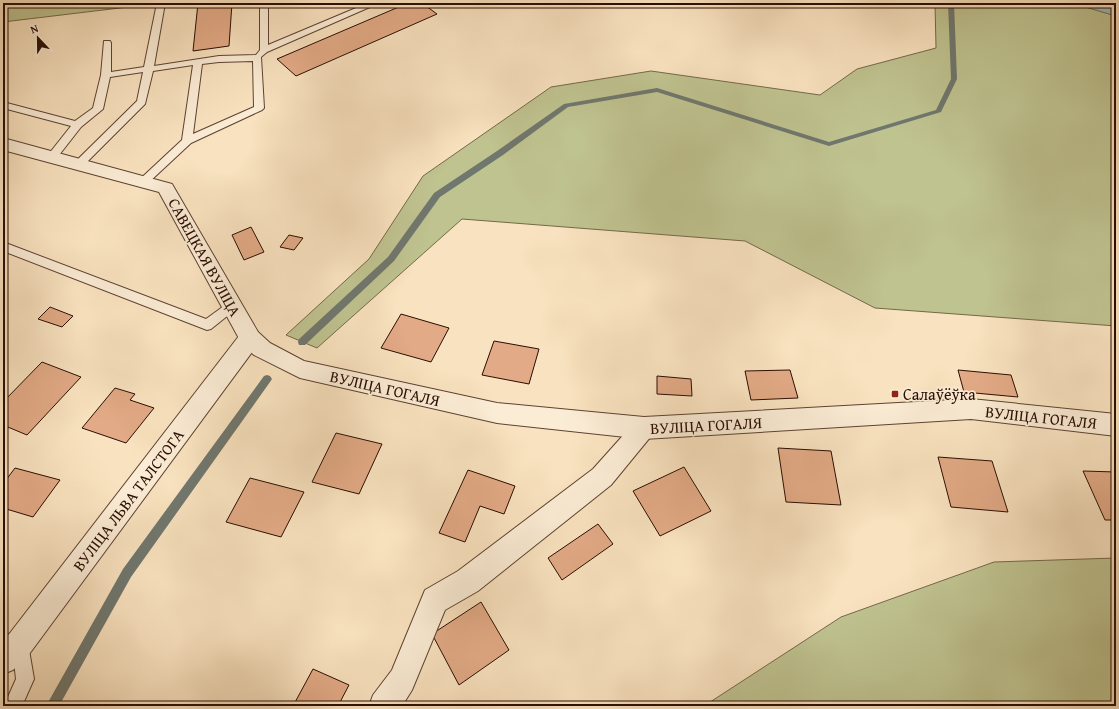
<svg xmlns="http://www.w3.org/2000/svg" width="1119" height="709" font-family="'Gentium Book Plus',serif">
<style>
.green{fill:#bfc390;stroke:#74684a}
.water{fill:#9ebdb6;stroke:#70776e}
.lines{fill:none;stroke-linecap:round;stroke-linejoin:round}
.stream{fill:#70776e;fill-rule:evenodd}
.building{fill:#e2aa86;stroke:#2a0d03}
.service-casing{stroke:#5e4232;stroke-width:2}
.minor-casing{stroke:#5e4232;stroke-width:2}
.tertiary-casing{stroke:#5e4232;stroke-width:2}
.service{fill:#fbecd5;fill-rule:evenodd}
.minor{fill:#fbecd5;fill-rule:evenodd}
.tertiary{fill:#fbecd5;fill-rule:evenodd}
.poi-dot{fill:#8f2418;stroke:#fbecd5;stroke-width:1.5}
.labels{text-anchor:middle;stroke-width:3.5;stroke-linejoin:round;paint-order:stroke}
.street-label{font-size:16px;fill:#2a0d03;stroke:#fbecd5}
.poi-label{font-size:16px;fill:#2a0d03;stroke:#fbecd5;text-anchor:start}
</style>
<rect width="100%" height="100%" fill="#f9e2bf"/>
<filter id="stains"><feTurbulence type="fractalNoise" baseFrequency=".005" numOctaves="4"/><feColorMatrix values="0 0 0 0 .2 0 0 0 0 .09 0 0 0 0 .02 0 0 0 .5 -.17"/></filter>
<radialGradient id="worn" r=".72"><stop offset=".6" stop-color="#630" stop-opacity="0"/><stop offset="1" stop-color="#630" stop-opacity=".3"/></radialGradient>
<g class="green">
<path d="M 3,3 L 128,3 L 128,7 L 3,22 Z"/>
<path d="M 935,3 L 1072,3 L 1116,16 L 1116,326 L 875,308 L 745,241 L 462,219 L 317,348 L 286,335 L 369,259 L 423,176 L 551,87 L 651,71 L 820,95 L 857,69 L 936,48 Z"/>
<path d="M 1116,558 L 1116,706 L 704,706 L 841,617 L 994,562 Z"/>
</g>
<path class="water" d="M 1072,3 L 1116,3 L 1116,16 Z"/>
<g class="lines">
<g class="stream">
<path d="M 948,3 L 954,3 L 957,79 L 941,112 L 829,146 L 657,92 L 568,107 L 503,155 L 440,197 L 394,261 L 305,345 L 299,345 L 298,342 L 299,339 L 388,257 L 434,193 L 497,151 L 564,104 L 657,88 L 829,142 L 936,110 L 951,79 Z"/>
<path d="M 267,375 L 270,376 L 272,379 L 270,382 L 131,577 L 59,706 L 46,706 L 123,569 L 264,376 Z"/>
</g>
</g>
<g class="building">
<path d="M 198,3 L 232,3 L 229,46 L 193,51 Z"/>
<path d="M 408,3 L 422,3 L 437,14 L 296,76 L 277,59 Z"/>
<path d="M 251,227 L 264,252 L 244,260 L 232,235 Z"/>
<path d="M 289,235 L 303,238 L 294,250 L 280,247 Z"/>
<path d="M 50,307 L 73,316 L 62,327 L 38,319 Z"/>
<path d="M 401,314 L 449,328 L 431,362 L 381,348 Z"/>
<path d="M 494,341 L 539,349 L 529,384 L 482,375 Z"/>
<path d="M 42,362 L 81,377 L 27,435 L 3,425 L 3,402 Z"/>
<path d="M 790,370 L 798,398 L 751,400 L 745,371 Z"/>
<path d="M 958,370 L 1011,375 L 1018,397 L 964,392 Z"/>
<path d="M 657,376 L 691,379 L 692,396 L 657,394 Z"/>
<path d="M 115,388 L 135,394 L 130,400 L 154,408 L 126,443 L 82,428 Z"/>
<path d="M 336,433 L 382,444 L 359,494 L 312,482 Z"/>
<path d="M 778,448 L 831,451 L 841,505 L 786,502 Z"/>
<path d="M 938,457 L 992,461 L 1008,512 L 951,507 Z"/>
<path d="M 684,467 L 711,511 L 660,536 L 633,491 Z"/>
<path d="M 15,468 L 60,480 L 33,517 L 3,508 L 3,484 Z"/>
<path d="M 468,470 L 515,486 L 504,514 L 480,506 L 465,542 L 439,533 Z"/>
<path d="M 1083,471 L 1116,472 L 1116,520 L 1105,520 Z"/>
<path d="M 250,478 L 304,492 L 281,537 L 226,522 Z"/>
<path d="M 598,524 L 613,544 L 562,580 L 548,558 Z"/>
<path d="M 481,602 L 509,650 L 459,685 L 432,634 Z"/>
<path d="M 313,669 L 349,685 L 338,706 L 293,706 Z"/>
</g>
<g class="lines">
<defs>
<g id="service">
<path d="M 157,3 L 165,3 L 154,66 L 219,56 L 256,55 L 260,50 L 260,3 L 268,3 L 268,45 L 368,3 L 379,3 L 267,52 L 261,57 L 264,108 L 262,110 L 191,143 L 147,184 L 139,184 L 138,181 L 182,140 L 193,65 L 153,71 L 145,104 L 83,166 L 75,166 L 74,164 L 75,162 L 137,101 L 143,72 L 110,77 L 103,109 L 81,127 L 56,159 L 48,159 L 47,157 L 48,155 L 71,126 L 3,108 L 3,102 L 75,121 L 93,108 L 101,75 L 104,41 L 110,41 L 111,43 L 111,72 L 144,67 ZM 253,61 L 254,107 L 193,134 L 202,64 L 219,62 Z"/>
<path d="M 3,242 L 206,319 L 228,303 L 232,301 L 236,303 L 238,306 L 236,309 L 211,329 L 207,330 L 3,251 Z"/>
<path d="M 20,636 L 26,638 L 28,644 L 34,679 L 22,706 L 4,706 L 16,679 L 12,644 L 14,638 Z"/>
</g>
<g id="minor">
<path d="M 250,329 L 258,332 L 261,338 L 258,344 L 30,653 L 13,670 L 3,674 L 3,640 L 10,633 L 242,332 Z"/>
<path d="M 644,417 L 652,421 L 656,428 L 652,435 L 611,485 L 478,591 L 445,610 L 412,690 L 402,706 L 369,706 L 373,695 L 392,670 L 425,590 L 458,571 L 593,469 L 636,421 Z"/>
</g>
<path id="tertiary" d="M 3,138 L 172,184 L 258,332 L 270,343 L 304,361 L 497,403 L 644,417 L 971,399 L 1116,414 L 1116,436 L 971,419 L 644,439 L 497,423 L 300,378 L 254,355 L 242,344 L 159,192 L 3,150 Z"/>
</defs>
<use href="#service" class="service-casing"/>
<use href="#minor" class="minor-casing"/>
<use href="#tertiary" class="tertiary-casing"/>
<use href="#service" class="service"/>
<use href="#minor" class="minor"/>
<use href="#tertiary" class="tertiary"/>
</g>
<rect class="poi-dot" x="891" y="390" width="8" height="8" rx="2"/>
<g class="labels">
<g class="street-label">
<text transform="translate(205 257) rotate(61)" y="6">САВЕЦКАЯ ВУЛІЦА</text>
<text transform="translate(385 388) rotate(13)" y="6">ВУЛІЦА ГОГАЛЯ</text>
<text transform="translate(1041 417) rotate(6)" y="6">ВУЛІЦА ГОГАЛЯ</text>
<text transform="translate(706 425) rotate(-3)" y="6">ВУЛІЦА ГОГАЛЯ</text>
<text transform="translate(128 500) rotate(-53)" y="6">ВУЛІЦА ЛЬВА ТАЛСТОГА</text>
</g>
<g class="poi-label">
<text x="903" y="400">Салаўёўка</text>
</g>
</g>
<rect width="1119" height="709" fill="none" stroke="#f9e2bf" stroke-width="16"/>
<rect x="4" y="4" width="1111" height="701" fill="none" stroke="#2a0d03" stroke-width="2"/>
<rect x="8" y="8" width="1103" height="693" fill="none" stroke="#2a0d03"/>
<g transform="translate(38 38) rotate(338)" stroke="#fbecd5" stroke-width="3" paint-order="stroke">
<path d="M0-3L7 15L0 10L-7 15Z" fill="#2a0d03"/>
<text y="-6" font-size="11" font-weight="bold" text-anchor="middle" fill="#2a0d03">N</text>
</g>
<rect width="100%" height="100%" filter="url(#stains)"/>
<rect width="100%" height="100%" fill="url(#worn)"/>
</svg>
